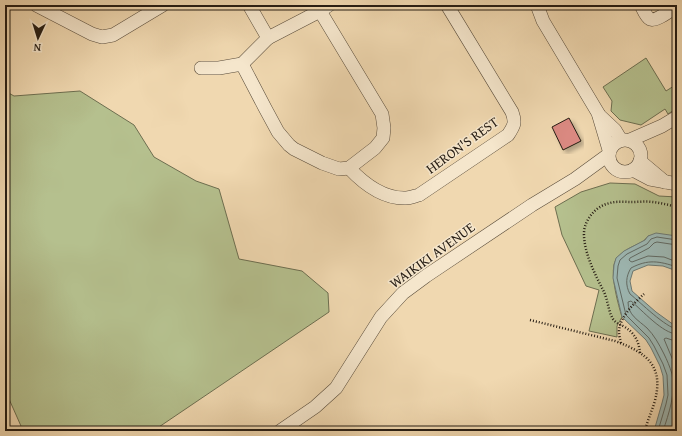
<svg xmlns="http://www.w3.org/2000/svg" width="682" height="436" font-family="'Gentium Book Plus',serif">
<style>
.green{fill:#b5c08e;stroke:#6d6e50}
.water{fill:#9db8b4;stroke:#6d7a74}
.lines{fill:none;stroke-linecap:round;stroke-linejoin:round}
.shore{stroke:#616a64;stroke-width:1}
.building{fill:#da8981;stroke:#251c13;filter:url(#shadow)}
.minor-casing{stroke:#584b3a;stroke-width:14}
.path{stroke:#251c13;stroke-width:2.5;stroke-dasharray:1 2;stroke-linecap:butt}
.minor{stroke:#f5e6cc;stroke-width:13}
.labels{text-anchor:middle;stroke-width:3;stroke-linejoin:round;paint-order:stroke}
.street-label{font-size:14px;fill:#251c13;stroke:#f5e6cc}
</style>
<defs>
<filter id="shadow"><feDropShadow dx="3.5" dy="3.5" stdDeviation="2" flood-color="#0004"/></filter>
</defs>
<rect width="100%" height="100%" fill="#f0d8b0"/>
<filter id="stains"><feTurbulence type="fractalNoise" baseFrequency=".005" numOctaves="4"/><feColorMatrix values="0 0 0 0 .2 0 0 0 0 .09 0 0 0 0 .02 0 0 0 .5 -.17"/></filter>
<radialGradient id="worn" r=".72"><stop offset=".6" stop-color="#630" stop-opacity="0"/><stop offset="1" stop-color="#630" stop-opacity=".3"/></radialGradient>
<g class="green">
<path d="M 646,58 L 666,91 L 677,84 L 677,108 L 668,114 L 665,109 L 641,125 L 620,120 L 611,111 L 612,101 L 603,87 Z"/>
<path d="M 5,91 L 14,96 L 80,91 L 134,125 L 154,157 L 196,181 L 219,189 L 239,259 L 302,271 L 328,293 L 329,312 L 153,431 L 14,431 L 21,426 L 5,390 Z"/>
<path d="M 610,183 L 635,184 L 659,196 L 677,197 L 677,237 L 648,236 C 643,244 633,245 625,251 C 620,254 615,259 614,265 C 611,278 618,304 622,317 L 617,326 L 617,337 L 589,331 L 599,290 L 586,286 L 562,235 L 555,207 L 581,192 Z"/>
</g>
<path class="water" d="M 656,233 L 677,236 L 677,271 L 663,266 L 648,265 L 633,271 L 630,281 L 632,291 L 656,312 L 674,325 L 677,326 L 677,431 L 654,431 L 662,403 L 664,395 L 663,376 L 660,366 L 651,348 L 646,340 L 622,317 L 613,278 L 614,265 L 616,258 L 624,251 L 645,240 L 648,236 Z"/>
<g class="lines">
<g class="shore">
<path d="M 677,245 L 657,242 L 654,243 L 649,248 L 630,258 L 629,260 L 630,261 L 632,262 L 648,256 L 664,257 L 677,262"/>
<path d="M 677,267 C 659,261 648,259 631,268 C 626,276 625,285 630,294 C 640,302 666,328 677,329"/>
<path d="M 677,340 L 672,340 L 666,338 L 664,339 L 677,370"/>
<path d="M 658,431 L 666,404 L 668,395 L 667,375 L 663,364 L 654,346 L 649,338 L 626,315 L 617,278 L 618,266 L 620,260 L 627,254 L 647,244 L 651,239 L 657,237 L 677,240"/>
<path d="M 663,431 C 669,413 676,393 672,374 C 670,367 667,360 664,354 C 659,344 654,335 647,328 C 638,320 628,315 628,302 L 631,301 C 642,310 663,334 677,334"/>
</g>
</g>
<path class="building" d="M 569,118 L 581,141 L 563,150 L 552,127 Z"/>
<g class="lines">
<defs>
<g id="minor">
<path d="M 36,5 L 92,34 L 102,37 L 113,35 L 163,5"/>
<path d="M 249,5 L 268,38"/>
<path d="M 537,5 L 543,21 L 598,113 L 609,150"/>
<path d="M 641,5 C 643,9 646,17 650,19 C 656,22 672,9 677,6"/>
<path d="M 242,64 L 265,108 L 278,132 L 289,145 L 294,149 L 322,163 L 339,169 L 349,168 L 375,148 L 383,138 L 384,128 L 382,114 L 320,11"/>
<path d="M 201,68 L 219,68 L 242,64 L 268,38 L 320,11 L 329,5"/>
<path d="M 599,115 L 615,130 L 621,140"/>
<circle cx="625" cy="156" r="16"/>
<path d="M 630,140 L 662,126 L 677,117"/>
<path d="M 640,161 L 665,182"/>
<path d="M 349,168 C 364,184 383,199 406,198 C 410,198 415,196 419,195 L 508,135 C 514,126 516,123 512,112 L 447,5"/>
<path d="M 633,170 L 650,179 L 677,184"/>
<path d="M 280,431 L 315,407 L 336,388 L 381,317 L 403,293 L 426,276 L 532,205 L 575,179 L 608,155"/>
</g>
</defs>
<use href="#minor" class="minor-casing"/>
<g class="path">
<path d="M 530,320 L 615,341 C 648,353 665,367 654,404 C 651,413 647,422 645,431"/>
<path d="M 621,343 C 620,339 619,335 619,331 C 620,317 634,303 644,294"/>
<path d="M 640,353 C 639,341 634,332 623,326 C 619,324 616,323 613,319 C 608,311 608,299 603,290 C 595,274 585,255 584,236 C 583,221 595,206 610,203 C 617,201 625,202 632,202 C 639,202 646,201 653,202 C 661,203 669,205 677,207"/>
</g>
<use href="#minor" class="minor"/>
</g>
<g class="labels">
<g class="street-label">
<text transform="translate(462 145) rotate(-36)" y="5">HERON'S REST</text>
<text transform="translate(432 255) rotate(-36)" y="5">WAIKIKI AVENUE</text>
</g>
</g>
<rect width="682" height="436" fill="none" stroke="#f0d8b0" stroke-width="20"/>
<rect x="6" y="6" width="670" height="424" fill="none" stroke="#251c13" stroke-width="2"/>
<rect x="10" y="10" width="662" height="416" fill="none" stroke="#251c13"/>
<g transform="translate(38 38) rotate(184)" stroke="#f5e6cc" stroke-width="3" paint-order="stroke">
<path d="M0-3L7 15L0 10L-7 15Z" fill="#251c13"/>
<text y="-6" font-size="11" font-weight="bold" text-anchor="middle" fill="#251c13">N</text>
</g>
<rect width="100%" height="100%" filter="url(#stains)"/>
<rect width="100%" height="100%" fill="url(#worn)"/>
</svg>
